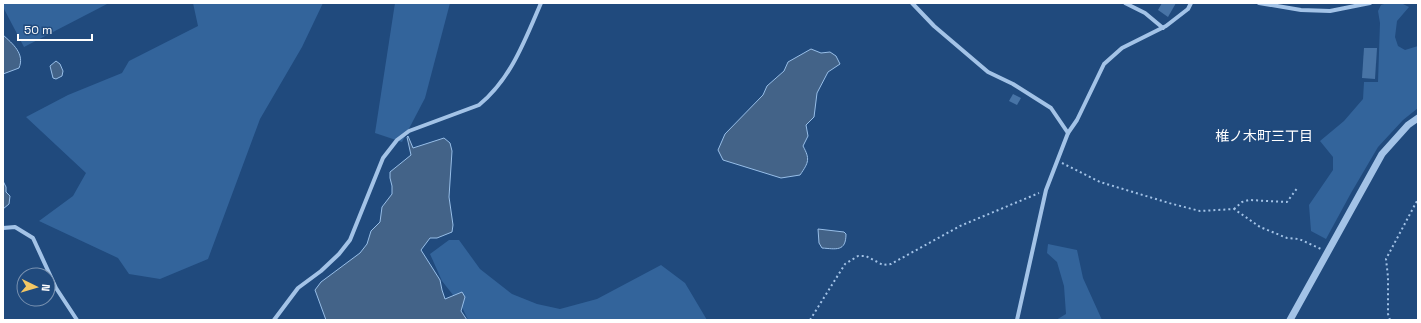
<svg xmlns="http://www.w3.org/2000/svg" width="1421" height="323" font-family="'Space Grotesk','Noto Sans JP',sans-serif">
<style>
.green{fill:#33649b}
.water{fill:#436388;stroke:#97bee8}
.building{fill:#4874a6}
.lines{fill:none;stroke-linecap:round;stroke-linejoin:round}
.path{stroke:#a3c3e7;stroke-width:2;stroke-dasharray:2 3;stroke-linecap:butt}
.minor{stroke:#a3c3e7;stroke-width:4}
.tertiary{stroke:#a3c3e7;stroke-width:7}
.labels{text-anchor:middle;stroke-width:3.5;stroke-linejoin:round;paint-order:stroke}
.neighbourhood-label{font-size:14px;fill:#fff;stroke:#204a7d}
</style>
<rect width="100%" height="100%" fill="#204a7d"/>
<g class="green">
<path d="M 3,3 L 109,3 L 24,47 L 3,7 Z"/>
<path d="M 193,3 L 323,3 L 302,47 L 260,119 L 208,259 L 160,279 L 129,274 L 118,258 L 39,221 L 73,196 L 86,173 L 26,117 L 68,95 L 122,73 L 129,61 L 198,26 Z"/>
<path d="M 395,3 L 450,3 L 425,98 L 402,142 L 375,133 Z"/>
<path d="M 1387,3 L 1401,3 L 1409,7 L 1397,21 L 1395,37 L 1398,46 L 1405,50 L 1418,46 L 1418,108 L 1403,120 L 1378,147 L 1351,193 L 1326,239 L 1311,231 L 1309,205 L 1333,170 L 1333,157 L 1320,141 L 1344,121 L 1363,99 L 1364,82 L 1378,82 L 1380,23 L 1378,11 L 1381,5 Z"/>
<path d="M 449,240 L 459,240 L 480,269 L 512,294 L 537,304 L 560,309 L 597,299 L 661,265 L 685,283 L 707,320 L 468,320 L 461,305 L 442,281 L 430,254 Z"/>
<path d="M 1048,244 L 1077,250 L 1083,278 L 1102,320 L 1056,320 L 1066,314 L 1064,286 L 1057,262 L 1047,253 Z"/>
</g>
<g class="water">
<path d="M 3,35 C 13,44 25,54 19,68 L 3,74 Z"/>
<path d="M 811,49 L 821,53 L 830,52 L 836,56 L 840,64 L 828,72 L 817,93 L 814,117 L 806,125 L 808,136 L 803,146 C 810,159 809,162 800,175 L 781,178 L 723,160 L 718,150 L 725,134 L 763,95 L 767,86 L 784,71 L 788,62 Z"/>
<path d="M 56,61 L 60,64 L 63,71 L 62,76 L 56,79 L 53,78 L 50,66 Z"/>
<path d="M 408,136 L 413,148 L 444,138 L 450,143 L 452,151 L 449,197 L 453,225 L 452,232 L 437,238 L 430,238 L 421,250 L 440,280 L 442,290 L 445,299 L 462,292 L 465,297 L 461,311 L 467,320 L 326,320 L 315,290 L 321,282 L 360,253 L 367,244 L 371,231 L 380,222 L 382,207 L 392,194 L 392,186 L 390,178 L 390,172 L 411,155 L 407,137 Z"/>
<path d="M 3,181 L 6,187 L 6,192 L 10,196 L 9,204 L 3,209 Z"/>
<path d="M 818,229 L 844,232 L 846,234 C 846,252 836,249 822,248 L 819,243 Z"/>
</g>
<g class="building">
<path d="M 1162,3 L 1176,3 L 1168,17 L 1158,10 Z"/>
<path d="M 1364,48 L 1377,48 L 1375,79 L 1362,78 Z"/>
<path d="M 1013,94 L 1021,98 L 1017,105 L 1009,101 Z"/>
</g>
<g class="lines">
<g class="path">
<path d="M 1062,163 L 1100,182 L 1169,203 L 1200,211 L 1234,209 L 1260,227 L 1287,238 L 1299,239 L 1321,249"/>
<path d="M 1234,209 L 1242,202 L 1249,200 L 1287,202 L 1298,187"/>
<path d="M 810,320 L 845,264 L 858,256 L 866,256 L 883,265 L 891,264 L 960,226 L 1039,193"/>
<path d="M 1390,320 L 1388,314 L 1388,277 L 1386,259 L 1418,199"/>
</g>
<g class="minor">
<path d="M 912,3 L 934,26 L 988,72 L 1013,84 L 1051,108 L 1068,133"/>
<path d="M 1125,3 L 1145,13 L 1163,28"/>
<path d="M 1259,3 L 1301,10 L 1330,11 L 1370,3"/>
<path d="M 3,228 L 15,227 L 33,238 L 56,288 L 77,320"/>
<path d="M 274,320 L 298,288 L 321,271 L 339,254 L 350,240 L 383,158 L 397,140 L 409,131 L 479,105 C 511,79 525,40 541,3"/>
<path d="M 1017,320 L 1046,190 L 1068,133 L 1077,120 L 1104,64 L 1122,48 L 1166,26 L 1188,9 L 1191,3"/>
</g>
<path class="tertiary" d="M 1290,320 L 1382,154 L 1408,125 L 1418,118"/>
</g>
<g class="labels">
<g class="neighbourhood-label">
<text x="1264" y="141">椎ノ木町三丁目</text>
</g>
</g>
<rect width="1421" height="323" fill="none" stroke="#ffffff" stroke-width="8"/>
<g transform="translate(36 287) rotate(95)"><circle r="19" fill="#204a7d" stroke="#7992b1"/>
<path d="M0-3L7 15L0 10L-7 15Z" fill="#f4c764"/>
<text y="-6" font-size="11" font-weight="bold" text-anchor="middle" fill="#ffffff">N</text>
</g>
<path d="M18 34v6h74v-6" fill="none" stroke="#ffffff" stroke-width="2"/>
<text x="24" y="34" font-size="12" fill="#ffffff" stroke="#204a7d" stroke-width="3" paint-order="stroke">50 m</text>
</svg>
